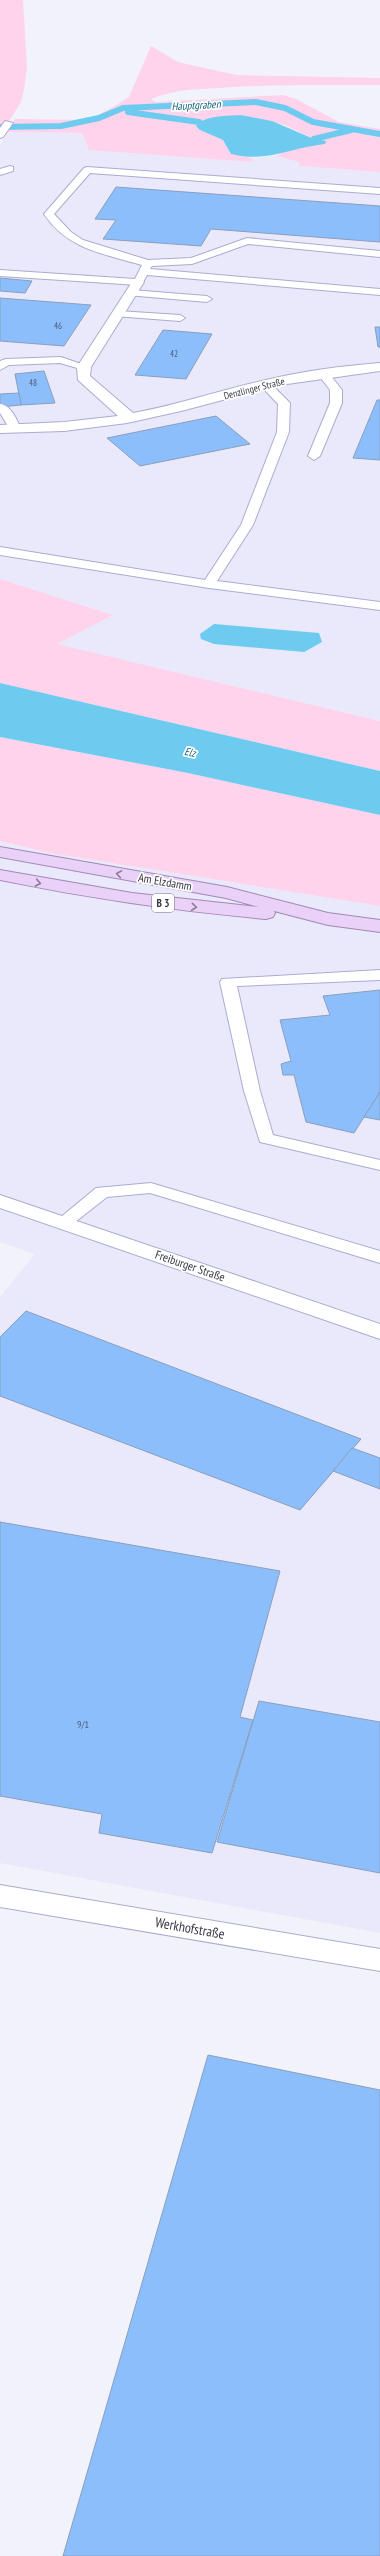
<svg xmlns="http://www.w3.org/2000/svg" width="380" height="2556" font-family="'PT Sans Narrow',sans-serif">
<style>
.built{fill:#e9e9fb}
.green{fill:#fed3eb}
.water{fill:#6dcbf0}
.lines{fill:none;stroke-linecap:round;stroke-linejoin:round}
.stream{stroke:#6dcbf0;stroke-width:6}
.building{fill:#8dbefc;stroke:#899fbc}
.lane-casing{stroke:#abaccf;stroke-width:2}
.street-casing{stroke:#abaccf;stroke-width:2}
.primary-casing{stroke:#a388b6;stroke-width:2}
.lane{fill:#fff;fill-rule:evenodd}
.street{fill:#fff;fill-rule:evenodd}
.primary{fill:#ead1f7;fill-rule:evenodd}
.oneway{stroke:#897d96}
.labels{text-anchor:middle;stroke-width:3.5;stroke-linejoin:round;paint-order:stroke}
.far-number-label{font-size:9px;fill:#4e5a74}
.far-street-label{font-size:10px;fill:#393947;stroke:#fff}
.number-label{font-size:10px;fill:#4e5a74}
.far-water-label{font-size:11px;font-style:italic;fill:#125f78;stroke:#fff}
.shield{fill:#fff;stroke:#74747e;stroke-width:1}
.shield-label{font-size:11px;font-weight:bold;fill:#393947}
.street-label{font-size:12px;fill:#393947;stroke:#fff}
.near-street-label{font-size:14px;fill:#393947;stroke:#fff}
</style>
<rect width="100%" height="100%" fill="#f2f2fa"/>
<g class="built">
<path d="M 8,132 L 82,133 L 89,150 L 252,162 L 252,158 L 276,156 L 299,162 L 301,166 L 380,172 L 380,721 L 56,644 L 113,615 L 0,579 L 0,145 Z"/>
<path d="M 0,841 L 50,853 L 380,906 L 380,1933 L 0,1863 L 0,1297 L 35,1254 L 0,1242 Z"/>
</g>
<g class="green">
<path d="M 0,0 L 23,0 L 27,68 L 24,89 L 21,102 L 0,135 Z"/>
<path d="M 151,46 L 178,62 L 236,75 L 380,78 L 380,85 C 326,85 272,84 218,88 C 196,89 172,90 151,99 L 155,102 L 283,95 L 296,99 L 339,122 L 380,129 L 380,172 L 300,166 L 299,162 L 276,156 L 293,148 L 325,144 L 285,125 L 258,118 L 228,116 L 199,122 L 200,130 L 223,140 L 231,154 L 252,158 L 252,162 L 89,150 L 82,133 L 8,132 L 15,119 L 88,120 L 113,107 L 129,97 Z"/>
<path d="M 0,579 L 113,615 L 57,644 L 380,721 L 380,771 L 0,683 Z"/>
<path d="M 0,737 L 188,773 L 380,815 L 380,906 L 50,853 L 0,841 Z"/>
</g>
<g class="water">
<path d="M 241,115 L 272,121 L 314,139 L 326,141 L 325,144 C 289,148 267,163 231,154 L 223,140 L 200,130 L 196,126 C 204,115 229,116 241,115 Z"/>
<path d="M 214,624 L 319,633 L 322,642 L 304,652 L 214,644 L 201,639 L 200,634 Z"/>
<path d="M 0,683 L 380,771 L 380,815 L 188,773 L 0,737 Z"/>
</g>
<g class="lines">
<g class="stream">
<path d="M 128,112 L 199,122"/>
<path d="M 0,127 L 61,126 L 99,118 L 123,108 L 256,102 L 285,108 L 313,122 L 380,134"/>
<path d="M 314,139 L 351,130"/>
</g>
</g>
<g class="building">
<path d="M 116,187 L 380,206 L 380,242 L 211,229 L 201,246 L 103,239 L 116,220 L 95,219 Z"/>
<path d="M 0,278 L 32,281 L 25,293 L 0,291 Z"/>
<path d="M 0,298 L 91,305 L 64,346 L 0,341 Z"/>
<path d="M 375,327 L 380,327 L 380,347 L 378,347 Z"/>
<path d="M 163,330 L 212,334 L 186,379 L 135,375 Z"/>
<path d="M 44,371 L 55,403 L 21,405 L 15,374 Z"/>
<path d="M 19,393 L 21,405 L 0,407 L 0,394 Z"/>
<path d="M 377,400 L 380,400 L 380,460 L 353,458 Z"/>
<path d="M 216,416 L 250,444 L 140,466 L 107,438 Z"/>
<path d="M 380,990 L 380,1092 L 354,1133 L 306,1122 L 294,1075 L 283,1075 L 281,1064 L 291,1061 L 280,1020 L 330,1015 L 323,996 Z"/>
<path d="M 380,1092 L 380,1120 L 364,1117 Z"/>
<path d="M 26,1311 L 361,1439 L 300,1510 L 0,1396 L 0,1337 Z"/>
<path d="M 352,1448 L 380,1458 L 380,1489 L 333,1471 Z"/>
<path d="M 0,1522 L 280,1571 L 240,1717 L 253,1720 L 212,1853 L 99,1833 L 102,1814 L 0,1796 Z"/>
<path d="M 259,1701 L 380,1722 L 380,1873 L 217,1842 Z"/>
<path d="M 208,2055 L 380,2090 L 380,2556 L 63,2556 Z"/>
</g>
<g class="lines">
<defs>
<g id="lane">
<path d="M 5,121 L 13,123 L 3,137 L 0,138 L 0,128 Z"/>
<path d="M 10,166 L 13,167 L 13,171 L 0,175 L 0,169 Z"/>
<path d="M 87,167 L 380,188 L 380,194 L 90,173 L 54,214 L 71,232 L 83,240 L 148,260 L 191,258 L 247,238 L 380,251 L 380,257 L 248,244 L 192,264 L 152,266 L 150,269 L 380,289 L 380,295 L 147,275 L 142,284 L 138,285 L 0,276 L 0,270 L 135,279 L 142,265 C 104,254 67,249 44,214 L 84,168 Z"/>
<path d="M 131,290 L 207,296 L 212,299 L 207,302 L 127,295 L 127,291 Z"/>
<path d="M 118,311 L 180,315 L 185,318 L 180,321 L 114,316 L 114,312 Z"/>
<path d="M 61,357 L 90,367 L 84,370 L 60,363 L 9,365 L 0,370 L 0,361 L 6,359 Z"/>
<path d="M 323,370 L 327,371 L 342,390 L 342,403 L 320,456 L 314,460 L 308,456 L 330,403 L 330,390 L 317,373 Z"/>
<path d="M 265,381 L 269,382 L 290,403 L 289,432 L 253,525 L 217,581 L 380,602 L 380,610 L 209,588 L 0,555 L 0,547 L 205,580 L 241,525 L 277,432 L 278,404 L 259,384 Z"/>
<path d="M 0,404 C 11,405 17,420 21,429 L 19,431 L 11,431 L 0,413 Z"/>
<path d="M 380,970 L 380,980 L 237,986 L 260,1091 L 273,1135 L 380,1160 L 380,1170 L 260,1142 L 244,1091 L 220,982 L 222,979 Z"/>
<path d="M 151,1183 L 380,1251 L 380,1263 L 150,1193 L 107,1197 L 70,1226 L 58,1226 L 55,1222 L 96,1188 Z"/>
</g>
<g id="street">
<path d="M 138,278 L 144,282 L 91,367 L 90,376 L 133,413 C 178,405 221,390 266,380 C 303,371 342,366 380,363 L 380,371 L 280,385 L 181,411 L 127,423 L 64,431 L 0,433 L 0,425 L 64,422 L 118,416 L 78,380 L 77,367 L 132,282 Z"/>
<path d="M 0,1195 L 380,1324 L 380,1339 L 0,1208 Z"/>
<path d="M 0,1885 L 380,1949 L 380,1971 L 0,1907 Z"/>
</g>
<path id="primary" d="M 0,847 L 227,887 L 328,913 L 380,920 L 380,932 L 328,925 L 274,911 L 275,913 L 273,917 L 266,919 C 176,911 88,898 0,880 L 0,870 L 132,893 L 259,907 L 226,898 L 0,857 Z"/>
</defs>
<use href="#lane" class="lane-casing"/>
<use href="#street" class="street-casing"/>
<use href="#primary" class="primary-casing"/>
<use href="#lane" class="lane"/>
<use href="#street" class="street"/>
<use href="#primary" class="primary"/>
</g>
<defs><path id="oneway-chevron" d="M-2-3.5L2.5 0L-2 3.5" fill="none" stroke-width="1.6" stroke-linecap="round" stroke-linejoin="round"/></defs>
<g class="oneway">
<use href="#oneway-chevron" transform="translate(119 874) rotate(-170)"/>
<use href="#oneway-chevron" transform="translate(38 883) rotate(11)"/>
<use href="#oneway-chevron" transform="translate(194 907) rotate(6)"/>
</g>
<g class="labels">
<g class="far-number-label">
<text x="58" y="329">46</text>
<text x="174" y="357">42</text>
<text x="33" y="386">48</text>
</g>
<g class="far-street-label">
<text transform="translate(254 388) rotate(-14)" y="4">Denzlinger Straße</text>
</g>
<g class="number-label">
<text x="83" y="1728">9/1</text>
</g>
<g class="far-water-label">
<text transform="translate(196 105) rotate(-3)" y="4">Hauptgraben</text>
<text transform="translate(190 752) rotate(11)" y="4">Elz</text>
</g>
<rect class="shield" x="152" y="894" width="22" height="18" rx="3"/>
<g class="shield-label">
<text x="163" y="907">B 3</text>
</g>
<g class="street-label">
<text transform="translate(165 882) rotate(10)" y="4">Am Elzdamm</text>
<text transform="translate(190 1266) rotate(19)" y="4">Freiburger Straße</text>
</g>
<g class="near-street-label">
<text transform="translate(190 1928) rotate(10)" y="5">Werkhofstraße</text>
</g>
</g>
</svg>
